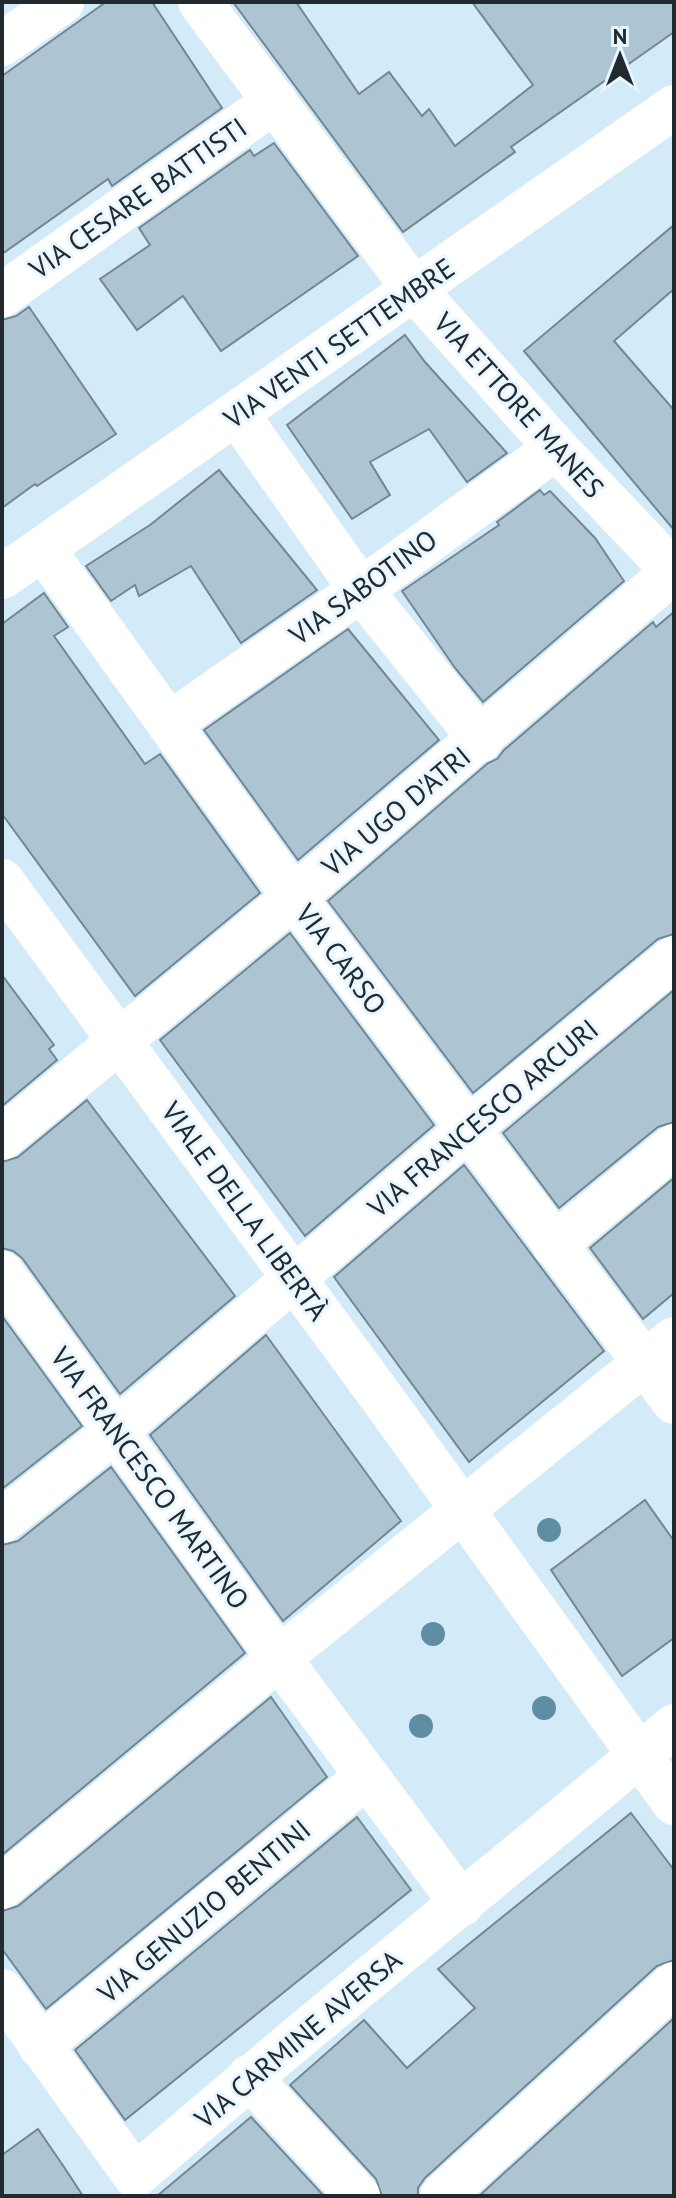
<svg xmlns="http://www.w3.org/2000/svg" width="676" height="2198" font-family="'PT Sans',sans-serif">
<style>
.building{fill:#adc4d2;stroke:#728794;stroke-width:2}
.lines{fill:none;stroke-linecap:round;stroke-linejoin:round}
.street{stroke:#fff;stroke-width:44}
.primary{stroke:#fff;stroke-width:44}
.tree{fill:#5f8ea4}
.labels{text-anchor:middle;stroke-width:6;stroke-linejoin:round;paint-order:stroke}
.street-label{font-size:28px;fill:#222a30;stroke:#e8f6ff}
</style>
<rect width="100%" height="100%" fill="#d3ebf9"/>
<g class="building">
<path d="M 106,2 L 152,2 L 222,108 L 112,186 L 108,179 L 2,254 L 2,76 Z"/>
<path d="M 233,2 L 296,2 L 359,94 L 389,72 L 422,116 L 429,109 L 455,146 L 533,85 L 472,2 L 674,2 L 674,32 L 511,147 L 515,152 L 403,232 Z"/>
<path d="M 274,143 L 358,256 L 221,351 L 183,296 L 137,330 L 100,279 L 150,245 L 139,228 L 250,150 L 254,156 Z"/>
<path d="M 674,225 L 674,289 L 614,341 L 674,410 L 674,530 L 524,351 Z"/>
<path d="M 29,307 L 116,434 L 37,486 L 35,484 L 2,508 L 2,320 L 16,316 Z"/>
<path d="M 405,335 L 425,362 L 507,453 L 467,482 L 429,429 L 370,462 L 390,495 L 352,519 L 287,425 Z"/>
<path d="M 219,470 L 317,590 L 241,643 L 191,566 L 139,596 L 135,585 L 111,601 L 86,566 L 150,525 Z"/>
<path d="M 540,490 L 544,495 L 550,491 L 595,538 L 624,581 L 483,702 L 455,668 L 402,591 L 499,525 L 497,522 Z"/>
<path d="M 44,593 L 68,627 L 54,636 L 145,764 L 160,754 L 260,893 L 135,996 L 2,814 L 2,624 Z"/>
<path d="M 674,612 L 674,934 L 658,939 L 473,1093 L 328,901 L 488,763 L 497,759 L 504,750 L 653,622 L 656,627 Z"/>
<path d="M 348,629 L 439,740 L 298,860 L 204,730 Z"/>
<path d="M 290,933 L 434,1125 L 305,1236 L 160,1040 Z"/>
<path d="M 2,975 L 54,1045 L 49,1049 L 57,1060 L 2,1106 Z"/>
<path d="M 674,990 L 674,1122 L 658,1127 L 559,1208 L 503,1133 Z"/>
<path d="M 87,1100 L 235,1296 L 120,1394 L 22,1258 L 13,1251 L 2,1248 L 2,1162 L 18,1157 Z"/>
<path d="M 464,1165 L 604,1351 L 469,1462 L 334,1277 Z"/>
<path d="M 674,1178 L 674,1293 L 643,1319 L 590,1248 Z"/>
<path d="M 2,1316 L 82,1426 L 2,1489 Z"/>
<path d="M 266,1335 L 401,1521 L 283,1621 L 150,1435 Z"/>
<path d="M 111,1467 L 245,1653 L 2,1855 L 2,1545 L 18,1541 Z"/>
<path d="M 645,1500 L 674,1541 L 674,1638 L 622,1676 L 551,1570 Z"/>
<path d="M 271,1697 L 327,1777 L 46,2009 L 2,1949 L 2,1911 L 18,1906 Z"/>
<path d="M 631,1813 L 674,1870 L 674,1960 L 657,1966 L 425,2178 L 418,2188 L 418,2196 L 382,2196 L 376,2179 L 290,2085 L 364,2020 L 407,2068 L 475,2008 L 438,1969 Z"/>
<path d="M 357,1817 L 411,1890 L 125,2120 L 75,2050 Z"/>
<path d="M 674,2018 L 674,2196 L 479,2196 Z"/>
<path d="M 251,2117 L 324,2196 L 157,2196 L 194,2165 Z"/>
<path d="M 38,2129 L 64,2167 L 83,2196 L 2,2196 L 2,2155 Z"/>
</g>
<g class="lines">
<g class="street">
<path d="M 200,2 L 414,289 L 556,448 L 674,572"/>
<path d="M 2,44 L 62,2"/>
<path d="M 2,295 L 275,101"/>
<path d="M 237,414 L 361,590 L 481,740"/>
<path d="M 43,549 L 294,897 L 674,1402"/>
<path d="M 169,724 L 361,590 L 556,448"/>
<path d="M 2,881 L 382,1398 L 674,1803"/>
<path d="M 2,1138 L 294,897 L 674,571"/>
<path d="M 554,1245 L 674,1146"/>
<path d="M 2,1273 L 279,1658 L 462,1904"/>
<path d="M 2,1521 L 116,1431 L 468,1129 L 674,958"/>
<path d="M 2,1887 L 279,1658 L 674,1339"/>
<path d="M 2,1991 L 135,2176 C 312,2022 495,1877 674,1726"/>
<path d="M 40,2046 L 367,1776"/>
<path d="M 249,2077 L 358,2196"/>
<path d="M 442,2196 L 674,1984"/>
</g>
<path class="primary" d="M 2,577 L 674,107"/>
</g>
<g class="tree">
<circle cx="549" cy="1530" r="12"/>
<circle cx="433" cy="1634" r="12"/>
<circle cx="544" cy="1708" r="12"/>
<circle cx="421" cy="1726" r="12"/>
</g>
<g class="labels">
<g class="street-label">
<text transform="translate(138 198) rotate(-35)" y="10">VIA CESARE BATTISTI</text>
<text transform="translate(339 343) rotate(-35)" y="10">VIA VENTI SETTEMBRE</text>
<text transform="translate(519 405) rotate(48)" y="10">VIA ETTORE MANES</text>
<text transform="translate(363 587) rotate(-36)" y="10">VIA SABOTINO</text>
<text transform="translate(396 811) rotate(-40)" y="10">VIA UGO D'ATRI</text>
<text transform="translate(341 959) rotate(53)" y="10">VIA CARSO</text>
<text transform="translate(483 1118) rotate(-40)" y="10">VIA FRANCESCO ARCURI</text>
<text transform="translate(245 1211) rotate(54)" y="10">VIALE DELLA LIBERTÀ</text>
<text transform="translate(150 1478) rotate(54)" y="10">VIA FRANCESCO MARTINO</text>
<text transform="translate(204 1911) rotate(-40)" y="10">VIA GENUZIO BENTINI</text>
<text transform="translate(298 2039) rotate(-40)" y="10">VIA CARMINE AVERSA</text>
</g>
</g>
<rect width="676" height="2198" fill="none" stroke="#222a30" stroke-width="8"/>
<g transform="translate(620 56)" stroke="#e8f6ff" stroke-width="6" paint-order="stroke">
<path d="M0-6L14 30L0 20L-14 30Z" fill="#222a30"/>
<text y="-12" font-size="22" font-weight="bold" text-anchor="middle" fill="#222a30">N</text>
</g>
</svg>
